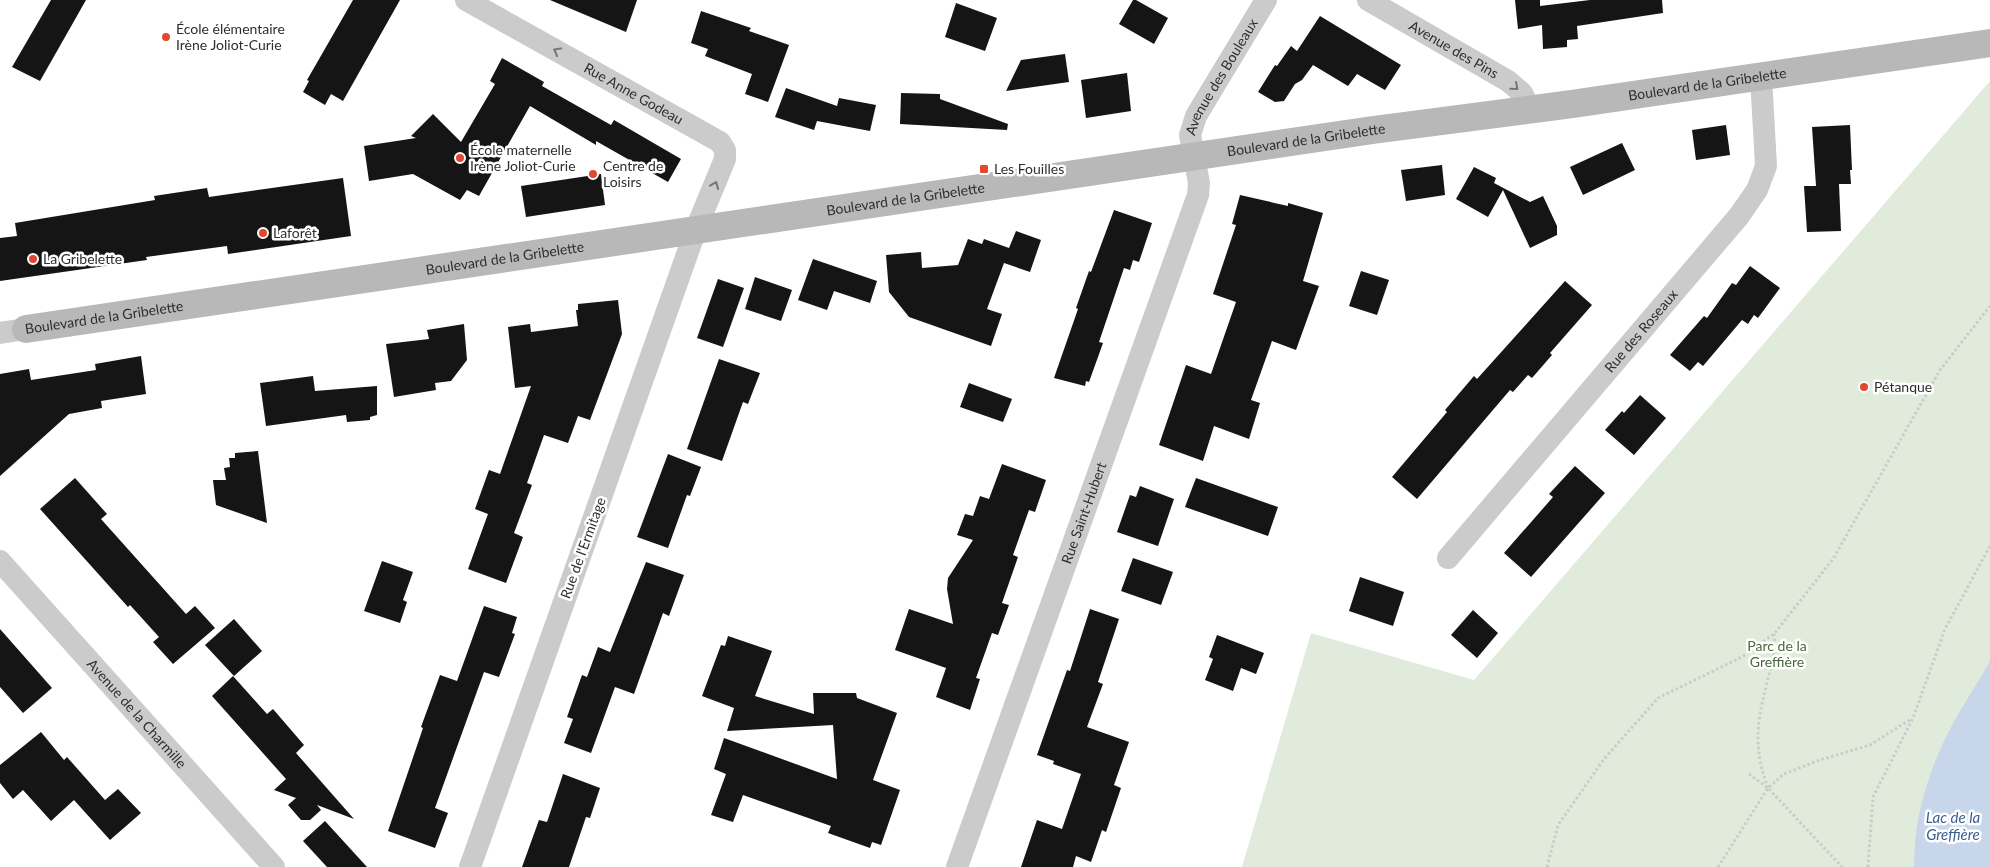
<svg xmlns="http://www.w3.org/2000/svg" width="1990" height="867" font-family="Lato,sans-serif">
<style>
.green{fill:#e1ebdb}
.water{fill:#c7d6eb}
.building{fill:#151515}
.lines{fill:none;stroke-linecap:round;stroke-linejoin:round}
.path{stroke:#cbcbcb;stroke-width:3;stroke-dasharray:2.5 2.5;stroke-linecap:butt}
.minor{stroke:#cbcbcb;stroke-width:22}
.secondary{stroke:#b8b8b8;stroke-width:28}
.oneway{stroke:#757575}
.poi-dot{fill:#e34731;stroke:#fff;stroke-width:2}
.labels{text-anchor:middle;stroke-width:5;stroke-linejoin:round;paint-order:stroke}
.poi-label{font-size:14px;fill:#2e2e2e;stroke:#fff;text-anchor:start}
.street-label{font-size:14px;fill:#2e2e2e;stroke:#fff}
.park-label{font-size:14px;fill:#48693b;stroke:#fff}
.water-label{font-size:15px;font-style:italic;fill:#3c5f8f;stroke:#fff}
</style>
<rect width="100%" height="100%" fill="#fff"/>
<path class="green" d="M 1990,81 L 1990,867 L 1242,867 L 1311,633 L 1474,680 Z"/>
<path class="water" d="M 1990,661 L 1990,867 L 1914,867 C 1914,822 1925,782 1944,741 C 1957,713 1975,688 1990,661 Z"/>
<g class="building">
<path d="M 51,0 L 86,0 L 40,81 L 12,67 Z"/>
<path d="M 353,0 L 400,0 L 343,101 L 331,94 L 325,105 L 303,92 L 309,81 L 307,80 Z"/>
<path d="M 550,0 L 637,0 L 626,32 Z"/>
<path d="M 1133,0 L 1136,0 L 1168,18 L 1154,44 L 1119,24 Z"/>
<path d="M 1515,0 L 1540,0 L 1540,6 L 1590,0 L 1662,0 L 1663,13 L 1577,26 L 1578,39 L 1567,40 L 1567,47 L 1543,49 L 1542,25 L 1518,29 Z"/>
<path d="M 956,3 L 997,18 L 985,51 L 945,37 Z"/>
<path d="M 701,11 L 751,28 L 749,31 L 789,45 L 768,102 L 745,94 L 752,74 L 705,56 L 708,49 L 691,43 Z"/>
<path d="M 1320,16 L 1401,65 L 1385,90 L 1357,74 L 1348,86 L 1313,65 L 1302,80 L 1295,84 L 1284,101 L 1275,102 L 1258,92 L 1275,65 L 1277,66 L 1291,46 L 1297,51 Z"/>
<path d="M 1065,54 L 1069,82 L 1006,91 L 1021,60 Z"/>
<path d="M 502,58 L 544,82 L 542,86 L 611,125 L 614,120 L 681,159 L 668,182 L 596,141 L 596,145 L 530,106 L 479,196 L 467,190 L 460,200 L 413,174 L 369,181 L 364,146 L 416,138 L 411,136 L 433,114 L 461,142 L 495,84 L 490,81 Z"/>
<path d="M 1127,73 L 1131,111 L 1086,118 L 1081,80 Z"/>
<path d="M 786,88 L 837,106 L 839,98 L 876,105 L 870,131 L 817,121 L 814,130 L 775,117 Z"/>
<path d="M 901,93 L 940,94 L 940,99 L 1008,124 L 1007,130 L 900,124 Z"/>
<path d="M 1726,125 L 1730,155 L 1696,160 L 1692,130 Z"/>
<path d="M 1850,125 L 1852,170 L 1850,170 L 1851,184 L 1839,184 L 1841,231 L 1807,232 L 1804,186 L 1816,186 L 1812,127 Z"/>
<path d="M 1622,143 L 1635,170 L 1583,195 L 1570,167 Z"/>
<path d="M 1442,165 L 1445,195 L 1406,201 L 1401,170 Z"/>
<path d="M 1474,167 L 1496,178 L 1494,183 L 1530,202 L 1543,196 L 1557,226 L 1557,235 L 1530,248 L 1503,190 L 1488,217 L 1456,199 Z"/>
<path d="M 601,174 L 605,205 L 526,217 L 521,186 Z"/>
<path d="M 343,178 L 351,236 L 228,254 L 227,246 L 146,257 L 147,260 L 0,281 L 0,238 L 17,236 L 15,223 L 155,200 L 154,196 L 207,188 L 209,197 Z"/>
<path d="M 1240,195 L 1288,206 L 1288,203 L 1323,213 L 1303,281 L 1319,286 L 1296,350 L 1272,341 L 1251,400 L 1260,403 L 1249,439 L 1214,426 L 1203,461 L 1159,445 L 1186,365 L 1211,374 L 1236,302 L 1213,294 L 1236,225 L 1232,224 Z"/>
<path d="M 1114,210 L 1152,223 L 1139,262 L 1133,260 L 1130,270 L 1124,268 L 1099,342 L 1103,343 L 1089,382 L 1086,381 L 1085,386 L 1054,378 L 1078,309 L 1076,308 L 1089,271 L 1091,272 Z"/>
<path d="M 1016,231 L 1041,240 L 1030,272 L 1004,263 L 987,309 L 1002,314 L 991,346 L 909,317 L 889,292 L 886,255 L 921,252 L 922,268 L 958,265 L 968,239 L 982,244 L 984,239 L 1009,248 Z"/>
<path d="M 813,259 L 877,281 L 870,303 L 834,291 L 827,310 L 798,300 Z"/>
<path d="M 1750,266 L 1780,288 L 1758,318 L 1754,315 L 1748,324 L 1742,320 L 1703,366 L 1698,362 L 1690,371 L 1670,355 L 1704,316 L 1707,318 L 1732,283 L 1736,285 Z"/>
<path d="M 1361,271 L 1389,280 L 1377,315 L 1349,306 Z"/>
<path d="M 755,277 L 792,290 L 781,321 L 745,309 Z"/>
<path d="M 718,279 L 744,288 L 723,347 L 697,338 Z"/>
<path d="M 1565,281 L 1592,305 L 1550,353 L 1552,355 L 1532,378 L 1528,375 L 1513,392 L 1510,390 L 1417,499 L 1392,477 L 1447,412 L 1445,410 L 1474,376 L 1477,379 Z"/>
<path d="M 618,300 L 622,334 L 590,420 L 578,416 L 568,443 L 544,435 L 527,483 L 532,485 L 514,533 L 523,537 L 506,583 L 468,569 L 488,514 L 475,509 L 489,470 L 500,474 L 531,386 L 515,388 L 508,327 L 530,324 L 531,332 L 578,326 L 576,310 L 578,310 L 578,304 Z"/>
<path d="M 464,324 L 467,360 L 451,381 L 435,383 L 436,390 L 394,397 L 386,344 L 429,339 L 427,330 Z"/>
<path d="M 141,356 L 146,394 L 101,401 L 102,408 L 69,414 L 0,476 L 0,374 L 29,369 L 31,380 L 96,370 L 95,364 Z"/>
<path d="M 719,359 L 760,373 L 748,404 L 743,402 L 722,461 L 687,449 Z"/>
<path d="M 313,376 L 315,391 L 377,386 L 377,415 L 370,417 L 370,420 L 347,422 L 346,415 L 266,426 L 260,383 Z"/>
<path d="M 969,383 L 1012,399 L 1003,422 L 960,407 Z"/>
<path d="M 1640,395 L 1666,418 L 1634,455 L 1605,430 L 1622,411 L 1624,413 Z"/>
<path d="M 258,451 L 267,523 L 216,505 L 213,480 L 226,480 L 224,468 L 230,467 L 229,458 L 235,458 L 235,453 Z"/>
<path d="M 668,454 L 701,467 L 690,496 L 687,495 L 668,548 L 637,537 Z"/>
<path d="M 1002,464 L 1046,480 L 1035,512 L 1029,510 L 1013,555 L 1018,557 L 1002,603 L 1009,605 L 998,635 L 992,633 L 976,678 L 980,679 L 970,710 L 936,697 L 946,668 L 895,650 L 909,609 L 953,624 L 947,589 L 948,578 L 973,540 L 957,535 L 965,514 L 973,516 L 980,496 L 989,499 Z"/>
<path d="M 1575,466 L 1605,493 L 1531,577 L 1504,553 L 1553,497 L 1549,494 Z"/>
<path d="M 75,478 L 107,514 L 101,519 L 186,614 L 195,606 L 215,628 L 173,664 L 153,642 L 159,637 L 130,605 L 128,607 L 40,509 Z"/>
<path d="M 1196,478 L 1278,507 L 1268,536 L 1185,507 Z"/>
<path d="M 1140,486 L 1174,499 L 1158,546 L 1117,532 L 1130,495 L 1136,497 Z"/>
<path d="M 1133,558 L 1173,572 L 1161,605 L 1121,591 Z"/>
<path d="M 382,561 L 413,572 L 403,600 L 407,602 L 400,623 L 364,611 Z"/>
<path d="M 646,562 L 684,575 L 669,616 L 663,613 L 634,694 L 615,687 L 591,753 L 564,743 L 573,719 L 567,717 L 582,675 L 587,677 L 598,647 L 610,652 Z"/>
<path d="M 1360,577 L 1404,592 L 1393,626 L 1349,611 Z"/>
<path d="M 484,606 L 517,617 L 512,633 L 515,634 L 499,677 L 484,672 L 435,808 L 448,813 L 435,848 L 388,831 L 423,728 L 421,727 L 440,675 L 457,681 Z"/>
<path d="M 1090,609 L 1119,619 L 1098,682 L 1103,684 L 1087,727 L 1129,742 L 1114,785 L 1121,788 L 1106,832 L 1102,830 L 1091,862 L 1076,856 L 1073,867 L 1021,867 L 1037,820 L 1062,829 L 1081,774 L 1053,764 L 1054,761 L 1037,755 L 1067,670 L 1070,671 Z"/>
<path d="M 1473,610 L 1498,633 L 1477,658 L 1451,635 Z"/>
<path d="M 234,619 L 262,651 L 234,676 L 205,645 Z"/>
<path d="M 0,629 L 52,688 L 23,713 L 0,687 Z"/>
<path d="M 1217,635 L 1264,653 L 1256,674 L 1241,668 L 1233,691 L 1205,680 L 1213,659 L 1209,657 Z"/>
<path d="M 728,636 L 772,651 L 755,696 L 814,714 L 813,693 L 856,693 L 857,698 L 897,713 L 873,780 L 900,790 L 881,845 L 872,842 L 870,848 L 828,833 L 831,826 L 743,795 L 733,822 L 711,815 L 726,774 L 714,769 L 724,738 L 837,779 L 833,725 L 727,731 L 734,708 L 702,696 L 721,645 L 725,646 Z"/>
<path d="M 233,676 L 267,714 L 273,709 L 304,745 L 296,753 L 354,819 L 317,805 L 321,810 L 310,820 L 301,820 L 288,805 L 296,798 L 274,790 L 286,779 L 212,696 Z"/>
<path d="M 41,732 L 64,760 L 67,757 L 105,800 L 118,789 L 141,813 L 110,840 L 74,800 L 51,821 L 23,790 L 13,799 L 0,783 L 0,765 Z"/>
<path d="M 563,774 L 600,788 L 590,818 L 586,817 L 569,867 L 522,867 L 539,820 L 547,822 Z"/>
<path d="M 325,821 L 367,867 L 327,867 L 303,841 Z"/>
</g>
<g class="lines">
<g class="path">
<path d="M 1749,774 L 1768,788 L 1842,867"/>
<path d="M 1768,788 C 1754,750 1756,726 1766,687 C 1770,669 1776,653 1774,634"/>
<path d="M 1547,867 L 1558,825 L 1604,759 L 1658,698 L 1742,657 L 1774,634 L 1833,559 L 1940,370 L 1990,306"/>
<path d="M 1718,867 L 1768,788 L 1784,774 L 1817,761 L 1870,745 L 1911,719"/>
<path d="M 1868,867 L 1873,797 L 1913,718 L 1945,629 L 1990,546"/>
</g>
<g class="minor">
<path id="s1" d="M 466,0 L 720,142 L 725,150 L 725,159 L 696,229 L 470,867"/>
<path id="s2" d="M 1368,0 L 1508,81 L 1522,93 L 1530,110"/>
<path d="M 0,333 L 26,329"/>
<path id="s3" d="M 1448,558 L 1739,216 L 1757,190 L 1766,166 L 1761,77"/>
<path id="s4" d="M 0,561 L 274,867"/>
<path id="s5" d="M 957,867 L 1198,195 L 1199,183 L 1190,135 L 1196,116 L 1266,0"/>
</g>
<path class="secondary" id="s6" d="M 26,329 L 1373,130 L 1572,104 L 1990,43"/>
</g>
<defs><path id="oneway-chevron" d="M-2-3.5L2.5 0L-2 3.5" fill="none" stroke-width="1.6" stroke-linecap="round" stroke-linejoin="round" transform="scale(1.25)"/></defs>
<g class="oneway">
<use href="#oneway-chevron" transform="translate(557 51) rotate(-151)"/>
<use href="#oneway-chevron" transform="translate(1515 87) rotate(41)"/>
<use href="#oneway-chevron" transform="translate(715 185) rotate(-68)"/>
</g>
<g class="poi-dot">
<circle cx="166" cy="37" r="5"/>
<circle cx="460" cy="158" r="5"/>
<rect x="979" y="164" width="10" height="10" rx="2.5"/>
<circle cx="593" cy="174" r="5"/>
<circle cx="263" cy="233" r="5"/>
<circle cx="33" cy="259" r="5"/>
<circle cx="1864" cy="387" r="5"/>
</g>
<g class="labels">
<g class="poi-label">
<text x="176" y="34">École élémentaire<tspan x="176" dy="16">Irène Joliot-Curie</tspan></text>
<text x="470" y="155">École maternelle<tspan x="470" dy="16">Irène Joliot-Curie</tspan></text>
<text x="603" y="171">Centre de<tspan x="603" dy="16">Loisirs</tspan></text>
<text x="994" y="174">Les Fouilles</text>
<text x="273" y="238">Laforêt</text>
<text x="43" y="264">La Gribelette</text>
<text x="1874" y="392">Pétanque</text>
</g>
<g class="street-label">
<text dy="5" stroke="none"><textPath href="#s2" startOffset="99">Avenue des Pins</textPath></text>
<text dy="5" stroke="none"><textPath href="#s5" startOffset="841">Avenue des Bouleaux</textPath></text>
<text dy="5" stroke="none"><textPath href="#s6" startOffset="1699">Boulevard de la Gribelette</textPath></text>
<text dy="5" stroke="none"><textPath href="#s1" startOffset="192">Rue Anne Godeau</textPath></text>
<text dy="5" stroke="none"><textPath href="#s6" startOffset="1294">Boulevard de la Gribelette</textPath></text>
<text dy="5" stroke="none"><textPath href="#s6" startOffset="889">Boulevard de la Gribelette</textPath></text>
<text dy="5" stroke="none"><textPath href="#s6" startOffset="484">Boulevard de la Gribelette</textPath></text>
<text dy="5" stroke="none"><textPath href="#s6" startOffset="79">Boulevard de la Gribelette</textPath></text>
<text dy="5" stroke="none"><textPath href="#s3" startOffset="298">Rue des Roseaux</textPath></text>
<text dy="5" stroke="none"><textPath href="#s5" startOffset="376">Rue Saint-Hubert</textPath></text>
<text transform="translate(583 548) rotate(-70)" y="5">Rue de l'Ermitage</text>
<text dy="5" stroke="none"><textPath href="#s4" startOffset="205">Avenue de la Charmille</textPath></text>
</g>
<g class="park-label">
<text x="1777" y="651">Parc de la<tspan x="1777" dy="16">Greffière</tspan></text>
</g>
<g class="water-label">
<text x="1953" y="823">Lac de la<tspan x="1953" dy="17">Greffière</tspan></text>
</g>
</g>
</svg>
